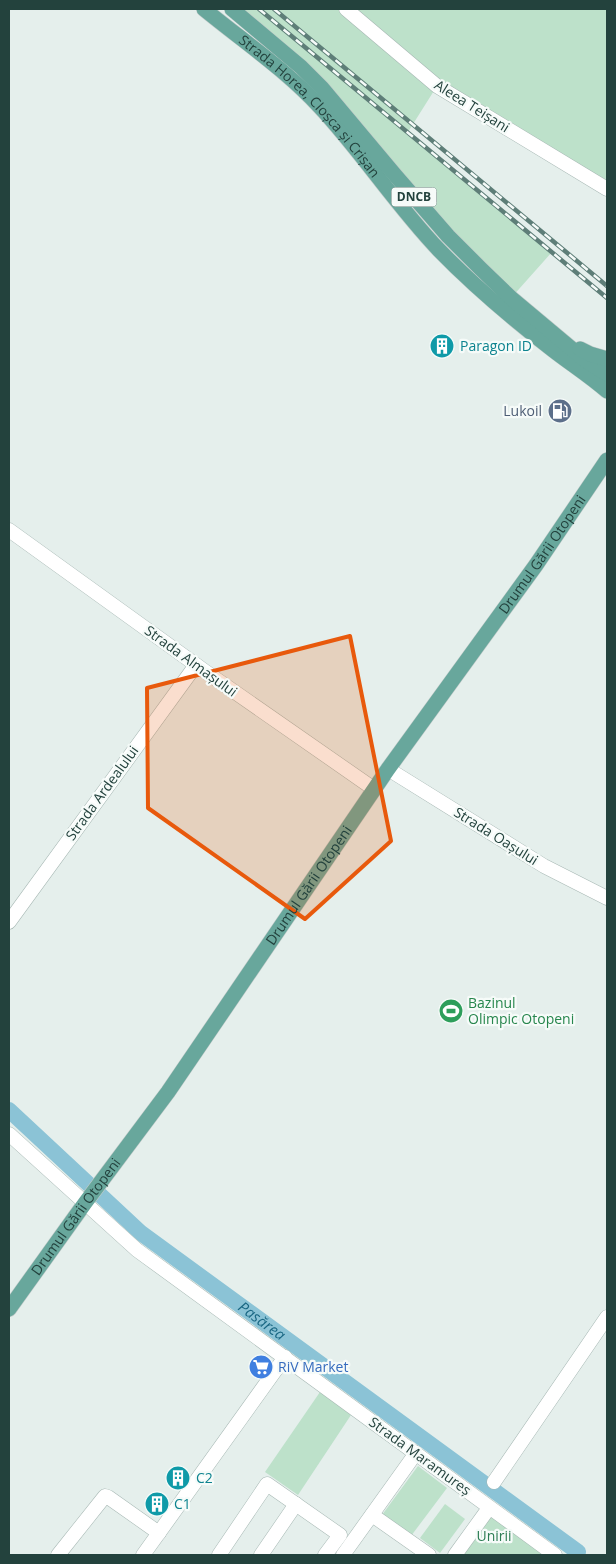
<svg xmlns="http://www.w3.org/2000/svg" width="616" height="1564" font-family="'Open Sans',sans-serif">
<style>
.green{fill:#bde1ca}
.lines{fill:none;stroke-linecap:round;stroke-linejoin:round}
.river{stroke:#8bc3d6;stroke-width:16}
.minor-casing{stroke:#a7b8b4;stroke-width:15}
.major-casing{stroke:#c1cac9;stroke-width:16}
.minor{stroke:#fff;stroke-width:14}
.major{stroke:#68a79c;stroke-width:15}
.rail-casing{stroke:#5e7e78;stroke-width:4.5}
.rail{stroke:#f6fbf9;stroke-width:2.5;stroke-dasharray:8;stroke-linecap:butt}
.marked{fill:#e8590c;fill-opacity:0.2;stroke:#e8590c;stroke-width:4;stroke-linejoin:round}
.labels{text-anchor:middle;stroke-width:4.5;stroke-linejoin:round;paint-order:stroke}
.shield{fill:#f6fbf9;stroke:#627a75;stroke-width:1}
.shield-label{font-size:12px;font-weight:bold;fill:#23423d}
.street-label{font-size:14px;fill:#23423d;stroke:#f6fbf9}
.culture-label{font-size:14px;fill:#0d838f;stroke:#f6fbf9;text-anchor:start}
.service-label{font-size:14px;fill:#4e5e75;stroke:#f6fbf9;text-anchor:end}
.leisure-label{font-size:14px;fill:#27864d;stroke:#f6fbf9;text-anchor:start}
.shop-label{font-size:14px;fill:#366cbe;stroke:#f6fbf9;text-anchor:start}
.park-label{font-size:14px;fill:#2a7c52;stroke:#f6fbf9}
.water-label{font-size:15px;font-style:italic;fill:#196783;stroke:#f6fbf9}
</style>
<rect width="100%" height="100%" fill="#e5efec"/>
<g class="green">
<path d="M 232,9 L 607,9 L 607,189 L 437,86 L 408,132 L 552,252 L 511,298 L 343,111 Z"/>
<path d="M 320,1392 L 351,1415 L 298,1495 L 265,1472 Z"/>
<path d="M 418,1466 L 447,1488 L 411,1536 L 382,1515 Z"/>
<path d="M 445,1504 L 465,1519 L 440,1553 L 420,1538 Z"/>
<path d="M 489,1508 L 555,1555 L 455,1555 Z"/>
</g>
<g class="lines">
<path class="river" id="s1" d="M 9,1110 L 141,1233 L 578,1552"/>
<defs>
<g id="minor">
<path d="M 346,9 L 437,86 L 607,189"/>
<path d="M 9,530 L 206,672 L 374,789"/>
<path d="M 388,769 L 544,866 L 607,898"/>
<path d="M 9,922 L 196,665"/>
<path d="M 9,1134 L 137,1250 L 555,1555"/>
<path d="M 494,1482 L 607,1317"/>
<path d="M 372,1515 L 429,1555"/>
<path d="M 58,1555 L 105,1496 L 108,1497 L 159,1533"/>
<path d="M 143,1555 L 285,1357"/>
<path d="M 219,1555 L 267,1484 L 340,1535 L 325,1555"/>
<path d="M 261,1555 L 296,1504"/>
<path d="M 343,1555 L 416,1453"/>
<path d="M 455,1555 L 489,1508"/>
</g>
<g id="major">
<path id="s2" d="M 204,9 C 243,41 286,70 320,107 C 362,152 396,205 439,250 C 474,286 513,319 553,350 C 571,364 590,376 607,391"/>
<path d="M 232,9 L 301,67 L 322,88 L 395,175 L 448,236 L 481,269 L 511,298 L 585,360 L 607,374"/>
<path d="M 580,349 L 590,354 L 607,359"/>
<path id="s3" d="M 9,1309 L 85,1203 L 168,1092 L 388,769 L 536,565 L 607,460"/>
</g>
</defs>
<use href="#minor" class="minor-casing"/>
<use href="#major" class="major-casing"/>
<use href="#minor" class="minor"/>
<use href="#major" class="major"/>
<defs>
<g id="rail">
<path d="M 259,9 L 607,298"/>
<path d="M 274,9 L 607,286"/>
</g>
</defs>
<use href="#rail" class="rail-casing"/>
<use href="#rail" class="rail"/>
</g>
<path class="marked" d="M 350,636 L 391,841 L 305,919 L 148,808 L 147,688 Z"/>
<defs>
<symbol id="building-disc" viewBox="-11 -11 22 22"><circle r="9.5" fill="#0f9aa8" stroke="#f6fbf9"/><path d="M-4-6H4V6H1V3H-1V6H-4ZM-2.5-4.3h1.7v1.8h-1.7ZM.8-4.3h1.7v1.8H.8ZM-2.5-1h1.7V.8h-1.7ZM.8-1h1.7V.8H.8Z" fill="#fff"/></symbol>
<symbol id="fuel-disc" viewBox="-11 -11 22 22"><circle r="9.5" fill="#5c6f8a" stroke="#f6fbf9"/><path d="M-5.5-6h7V0h2V4h1.3V-2.5L3-4.5l.8-.8L6-3V5H2.5V1h-1V6h-7ZM-4.2-4.7v3.2H.2V-4.7Z" fill="#fff"/></symbol>
<symbol id="stadium-disc" viewBox="-11 -11 22 22"><circle r="9.5" fill="#2e9e5b" stroke="#f6fbf9"/><path d="M0-5a6.5 5 0 1 0 0 10a6.5 5 0 1 0 0-10ZM-3.5-1.8h7v3.6h-7Z" fill="#fff"/></symbol>
<symbol id="supermarket-disc" viewBox="-11 -11 22 22"><circle r="9.5" fill="#3f7fe0" stroke="#f6fbf9"/><path d="M-6-5.5h2.5l.6 2H6L4.5 2H-2.5L-4.4-4H-6ZM-1.5 3.2a1.3 1.3 0 1 0 .1 0ZM3 3.2a1.3 1.3 0 1 0 .1 0Z" fill="#fff"/></symbol>
</defs>
<g fill-rule="evenodd">
<use href="#building-disc" x="428" y="332" width="28" height="28"/>
<use href="#fuel-disc" x="546" y="397" width="28" height="28"/>
<use href="#stadium-disc" x="437" y="997" width="28" height="28"/>
<use href="#supermarket-disc" x="247" y="1353" width="28" height="28"/>
<use href="#building-disc" x="164" y="1464" width="28" height="28"/>
<use href="#building-disc" x="143" y="1490" width="28" height="28"/>
</g>
<g class="labels">
<rect class="shield" x="391.5" y="187.5" width="45" height="19" rx="4"/>
<g class="shield-label">
<text x="414" y="201">DNCB</text>
</g>
<g class="street-label">
<text transform="translate(472 106) rotate(32)" y="5">Aleea Teișani</text>
<text dy="5" stroke="none"><textPath href="#s2" startOffset="144">Strada Horea, Cloșca și Crișan</textPath></text>
<text dy="5" stroke="none"><textPath href="#s3" startOffset="924">Drumul Gării Otopeni</textPath></text>
<text transform="translate(191 661) rotate(36)" y="5">Strada Almașului</text>
<text transform="translate(102 793) rotate(-54)" y="5">Strada Ardealului</text>
<text transform="translate(496 836) rotate(32)" y="5">Strada Oașului</text>
<text dy="5" stroke="none"><textPath href="#s3" startOffset="519">Drumul Gării Otopeni</textPath></text>
<text dy="5" stroke="none"><textPath href="#s3" startOffset="114">Drumul Gării Otopeni</textPath></text>
<text transform="translate(420 1456) rotate(36)" y="5">Strada Maramureș</text>
</g>
<g class="culture-label">
<text x="460" y="351">Paragon ID</text>
<text x="196" y="1483">C2</text>
<text x="174" y="1509">C1</text>
</g>
<g class="service-label">
<text x="542" y="416">Lukoil</text>
</g>
<g class="leisure-label">
<text x="468" y="1008">Bazinul<tspan x="468" dy="16">Olimpic Otopeni</tspan></text>
</g>
<g class="shop-label">
<text x="278" y="1372">RiV Market</text>
</g>
<g class="park-label">
<text x="494" y="1541">Unirii</text>
</g>
<g class="water-label">
<text dy="5" stroke="none"><textPath href="#s1" startOffset="330">Pasărea</textPath></text>
</g>
</g>
<rect width="616" height="1564" fill="none" stroke="#23423d" stroke-width="20"/>
</svg>
